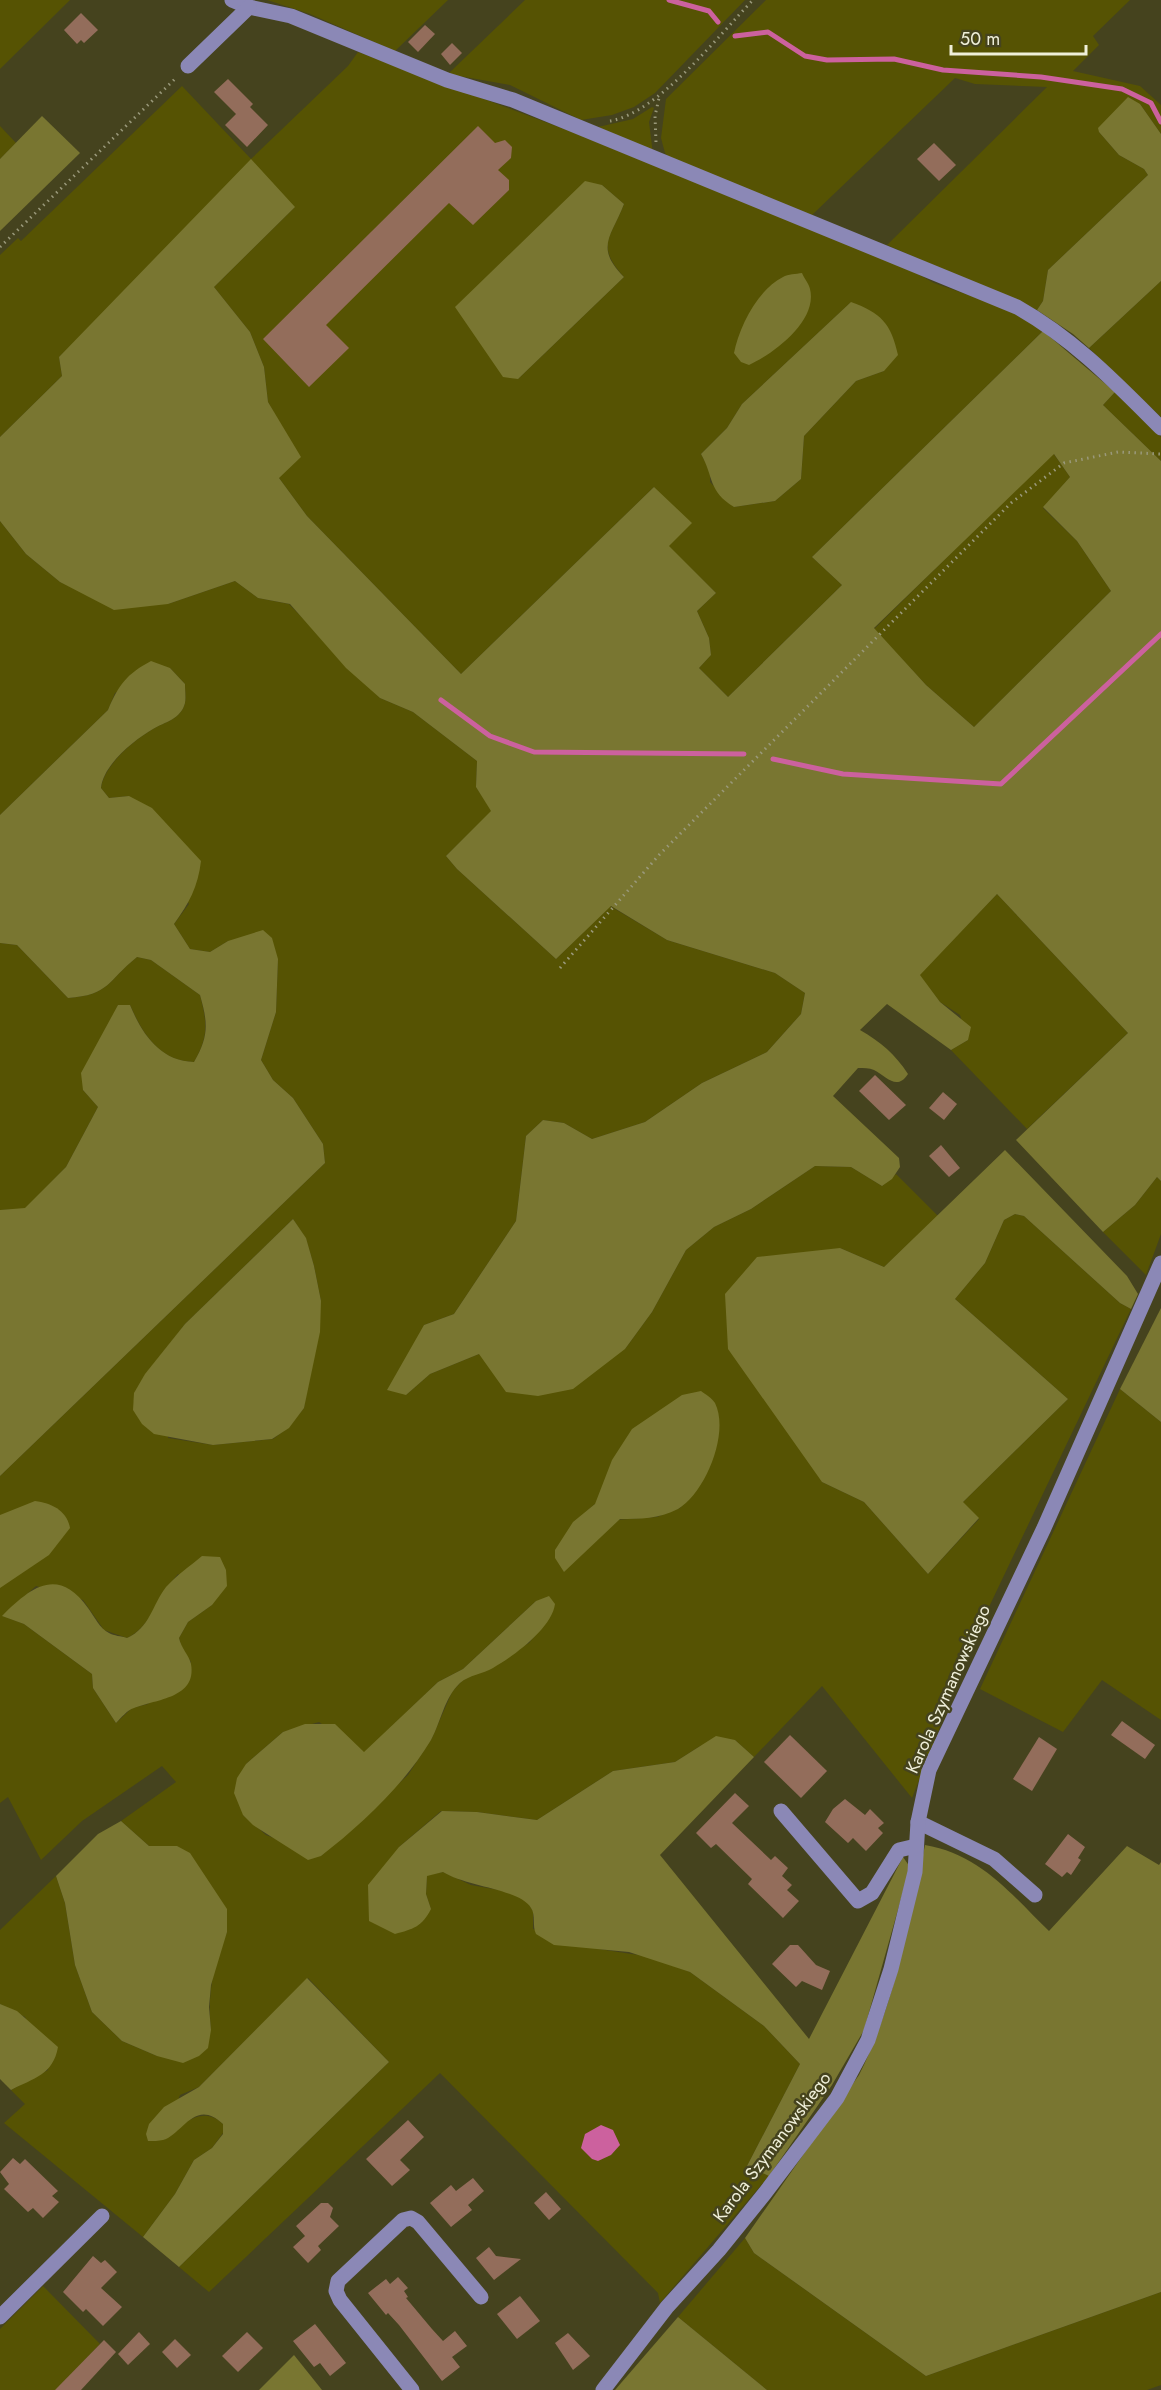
<svg xmlns="http://www.w3.org/2000/svg" width="1161" height="2390" font-family="Jost,sans-serif">
<style>
.green{fill:#565303;fill-rule:evenodd}
.forest{fill:#797631;fill-rule:evenodd}
.water{fill:#cc619e}
.lines{fill:none;stroke-linecap:round;stroke-linejoin:round}
.stream{stroke:#cc619e;stroke-width:5}
.building{fill:#936d5b}
.path{stroke:#9a997b;stroke-width:3;stroke-dasharray:1.5 4.5;stroke-linecap:butt}
.minor{stroke:#8b88b6;stroke-width:15}
.labels{text-anchor:middle;stroke-width:5;stroke-linejoin:round;paint-order:stroke}
.street-label{font-size:18px;fill:#efefd9;stroke:#45431e}
</style>
<rect width="100%" height="100%" fill="#45431e"/>
<g class="green">
<path d="M 0,0 L 70,0 L 0,69 Z"/>
<path d="M 267,0 L 448,0 L 395,51 L 310,14 Z"/>
<path d="M 525,0 L 745,0 L 655,93 L 634,107 L 612,115 L 581,120 L 510,85 L 448,74 Z"/>
<path d="M 766,0 L 1130,0 L 1093,36 L 1099,45 L 1073,71 L 1140,86 L 1161,105 L 1161,134 L 1140,104 L 1099,127 L 1099,132 L 1119,155 L 1144,169 L 1148,175 L 1048,270 L 1043,301 L 1037,310 L 887,245 L 1047,87 L 975,84 L 955,78 L 812,215 L 673,162 L 665,153 L 661,138 L 666,99 Z"/>
<path d="M 358,52 L 572,132 L 903,266 L 934,283 L 1009,309 L 1043,331 L 812,557 L 842,585 L 728,697 L 699,668 L 711,655 L 709,638 L 697,611 L 716,593 L 668,546 L 654,487 L 461,674 L 307,516 L 279,478 L 279,422 L 268,402 L 264,367 L 250,332 L 214,287 L 295,207 L 95,323 L 59,357 L 62,376 L 0,437 L 0,255 L 18,238 L 21,241 L 182,86 L 251,159 L 348,66 ZM 602,185 L 624,204 C 611,238 595,245 624,277 L 518,379 ZM 850,303 L 884,371 L 856,381 L 804,436 L 801,479 L 775,501 L 734,507 L 710,482 L 710,471 L 701,454 L 727,428 L 742,404 Z"/>
<path d="M 652,107 L 654,108 L 649,122 L 653,154 L 598,127 L 633,119 Z"/>
<path d="M 0,126 L 16,143 L 0,159 Z"/>
<path d="M 1161,281 L 1161,417 L 1089,348 Z"/>
<path d="M 1115,392 L 1161,437 L 1161,461 L 1103,405 Z"/>
<path d="M 1053,453 L 1070,477 L 1043,508 L 1077,541 L 1111,591 L 974,727 L 926,685 L 874,629 Z"/>
<path d="M 0,521 L 26,554 L 60,582 L 85,593 L 168,604 L 235,581 L 258,598 L 289,604 L 380,698 L 413,712 L 477,761 L 476,787 L 492,811 L 446,856 L 457,869 L 556,959 L 610,906 L 667,940 L 775,973 L 805,993 L 801,1014 L 767,1052 L 702,1083 L 645,1122 L 592,1139 L 564,1123 L 543,1120 L 526,1136 L 516,1221 L 454,1314 L 424,1325 L 406,1395 L 430,1374 L 479,1354 L 625,1349 L 652,1312 L 686,1250 L 714,1227 L 751,1209 L 815,1166 L 851,1167 L 882,1186 L 896,1174 L 938,1216 L 884,1267 L 840,1248 L 822,1482 L 864,1502 L 928,1574 L 979,1519 L 962,1503 L 1068,1399 L 955,1299 L 985,1263 L 1004,1220 L 1015,1214 L 1024,1216 L 1120,1303 L 1131,1309 L 978,1630 L 912,1798 L 822,1686 L 754,1757 L 735,1740 L 700,1746 L 675,1762 L 613,1771 L 537,1820 L 477,1812 L 441,1811 L 399,1847 L 431,1909 L 426,1894 L 427,1875 L 443,1872 L 471,1885 L 515,1893 L 527,1901 L 533,1911 L 533,1929 L 599,1949 L 651,1957 L 690,1972 L 764,2026 L 800,2064 L 747,2166 L 769,2176 L 660,2303 L 658,2293 L 440,2073 L 209,2292 L 179,2267 L 389,2062 L 308,1978 L 199,2087 L 180,2095 L 164,2140 C 181,2125 202,2104 223,2124 L 223,2133 L 212,2148 L 194,2160 L 175,2194 L 143,2237 L 4,2123 L 25,2104 L 11,2090 L 48,2070 L 25,2017 L 0,2004 L 0,1930 L 56,1876 L 65,1903 L 75,1965 L 92,2012 L 122,2041 L 157,2056 L 211,2030 C 207,1995 213,1965 227,1932 L 177,1846 L 149,1846 L 121,1821 L 176,1782 L 162,1766 L 82,1821 L 41,1860 L 8,1797 L 0,1803 L 0,1476 L 325,1163 L 323,1144 L 293,1098 L 273,1080 L 261,1060 L 276,1012 L 278,959 L 228,941 L 210,952 L 190,949 L 174,924 L 189,904 L 129,796 L 109,798 L 101,788 C 104,765 134,740 153,729 C 165,722 181,719 185,703 C 186,698 185,690 185,684 L 170,668 L 115,693 L 108,710 L 0,815 ZM 293,1219 L 306,1239 L 314,1266 L 321,1301 L 304,1408 L 289,1427 L 273,1439 L 213,1445 L 168,1438 L 167,1348 L 185,1324 ZM 700,1484 L 680,1508 L 657,1517 L 573,1523 L 595,1504 ZM 178,1574 L 212,1605 L 188,1622 L 179,1638 L 182,1649 L 191,1662 L 148,1704 L 132,1708 L 116,1723 L 93,1688 L 92,1674 L 24,1624 L 3,1616 L 36,1586 L 83,1600 L 104,1630 L 127,1638 C 151,1627 160,1594 178,1574 ZM 536,1601 L 541,1628 L 529,1643 L 462,1681 L 452,1692 L 432,1738 L 408,1775 L 321,1856 L 266,1835 L 243,1815 L 246,1764 L 283,1732 L 319,1722 L 364,1753 L 438,1682 L 463,1669 Z"/>
<path d="M 997,894 L 1128,1033 L 1027,1129 L 951,1050 L 968,1040 L 960,1015 L 940,1002 L 919,975 Z"/>
<path d="M 0,943 L 17,945 L 68,998 C 110,995 107,981 137,957 L 151,960 L 200,995 C 207,1023 209,1036 194,1062 C 159,1061 143,1034 130,1005 L 118,1005 L 83,1090 L 98,1107 L 66,1167 L 25,1209 L 0,1210 Z"/>
<path d="M 1157,1177 L 1161,1181 L 1161,1234 L 1146,1275 L 1103,1232 L 1135,1205 Z"/>
<path d="M 1120,1389 L 1161,1422 L 1161,1720 L 1102,1680 L 1063,1732 L 980,1689 Z"/>
<path d="M 745,2238 L 754,2253 L 926,2376 L 1161,2292 L 1161,2385 L 1147,2390 L 767,2390 L 678,2317 Z"/>
<path d="M 43,2286 L 100,2344 L 56,2390 L 0,2390 L 0,2329 Z"/>
</g>
<g class="forest">
<path d="M 1128,97 L 1140,104 L 1161,134 L 1161,281 L 1089,348 L 1073,334 L 1037,310 L 1043,301 L 1048,270 L 1148,175 L 1144,169 L 1119,155 L 1099,132 L 1098,128 Z"/>
<path d="M 42,116 L 80,153 L 0,231 L 0,159 Z"/>
<path d="M 251,159 L 295,207 L 214,287 L 250,332 L 264,367 L 268,402 L 301,457 L 279,478 L 307,516 L 461,674 L 654,487 L 692,523 L 669,546 L 716,593 L 697,611 L 709,638 L 711,655 L 699,668 L 728,697 L 842,585 L 812,557 L 1043,331 L 1115,392 L 1103,405 L 1161,461 L 1161,1181 L 1157,1177 L 1135,1205 L 1103,1232 L 1016,1140 L 1128,1033 L 997,894 L 920,975 L 940,1002 L 971,1027 L 968,1040 L 951,1050 L 887,1004 L 860,1030 C 881,1042 895,1054 908,1074 C 897,1091 887,1077 874,1070 C 869,1068 864,1068 858,1068 L 833,1096 L 899,1158 L 900,1167 L 892,1179 L 882,1186 L 851,1167 L 815,1166 L 751,1209 L 714,1227 L 686,1250 L 652,1312 L 625,1349 L 573,1389 L 538,1396 L 506,1392 L 479,1354 L 430,1374 L 406,1395 L 387,1390 L 424,1325 L 454,1314 L 516,1221 L 526,1136 L 543,1120 L 564,1123 L 592,1139 L 645,1122 L 702,1083 L 767,1052 L 801,1014 L 805,993 L 775,973 L 667,940 L 611,906 L 556,959 L 457,869 L 446,856 L 491,811 L 476,787 L 477,761 L 413,712 L 380,698 L 346,668 L 290,604 L 258,598 L 235,581 L 168,604 L 114,610 L 60,582 L 26,554 L 0,521 L 0,437 L 62,376 L 59,357 ZM 1054,454 L 1070,477 L 1043,507 L 1077,541 L 1111,591 L 974,727 L 926,685 L 874,628 Z"/>
<path d="M 585,181 L 602,185 L 624,204 C 612,236 594,247 624,277 L 518,379 L 503,377 L 455,307 Z"/>
<path d="M 802,273 C 804,278 809,284 810,289 C 818,321 773,354 749,365 L 741,362 L 734,353 C 739,327 758,289 783,277 C 788,274 796,274 802,273 Z"/>
<path d="M 851,302 C 881,313 891,323 898,355 L 884,371 L 856,381 L 804,436 L 801,479 L 775,501 L 734,507 C 708,491 714,477 701,454 L 727,428 L 742,404 Z"/>
<path d="M 151,661 L 170,668 L 185,684 C 185,690 186,698 185,703 C 181,719 165,722 153,729 C 134,740 103,765 101,788 L 109,798 L 129,796 L 152,808 L 201,861 C 198,887 189,903 174,924 L 190,949 L 210,952 L 228,941 L 263,930 L 272,938 L 278,959 L 276,1012 L 261,1060 L 273,1080 L 293,1098 L 323,1144 L 325,1163 L 0,1476 L 0,1210 L 25,1208 L 66,1167 L 98,1107 L 83,1090 L 81,1073 L 118,1005 L 130,1005 C 142,1034 160,1061 194,1062 C 209,1036 208,1023 200,995 L 151,960 L 137,957 C 107,981 110,995 68,998 L 17,945 L 0,943 L 0,815 L 108,710 C 119,684 127,674 151,661 Z"/>
<path d="M 1005,1150 L 1127,1276 L 1138,1294 L 1131,1309 L 1120,1303 L 1024,1216 L 1015,1214 L 1004,1220 L 985,1263 L 955,1299 L 1068,1399 L 963,1502 L 979,1518 L 928,1574 L 864,1502 L 822,1482 L 728,1349 L 725,1294 L 757,1257 L 840,1248 L 884,1267 Z"/>
<path d="M 293,1219 L 306,1238 L 314,1266 L 321,1301 L 320,1332 L 304,1408 L 289,1428 L 272,1439 L 213,1445 L 154,1434 L 142,1424 L 133,1410 L 134,1393 L 145,1374 L 185,1324 Z"/>
<path d="M 1161,1308 L 1161,1422 L 1120,1389 Z"/>
<path d="M 701,1391 C 705,1394 712,1398 715,1403 C 730,1433 705,1493 678,1509 C 659,1519 640,1519 620,1519 L 564,1572 L 555,1558 L 555,1550 L 573,1522 L 595,1504 L 612,1460 L 632,1429 L 682,1395 Z"/>
<path d="M 35,1501 C 52,1503 67,1511 70,1528 L 49,1555 L 0,1588 L 0,1515 Z"/>
<path d="M 202,1556 L 220,1557 L 226,1570 L 227,1586 L 212,1605 L 188,1622 L 179,1638 C 181,1648 189,1655 191,1664 C 197,1698 157,1699 134,1708 C 127,1710 121,1718 116,1723 L 93,1688 L 92,1674 L 24,1624 L 2,1616 C 31,1587 58,1566 88,1608 C 94,1616 100,1629 109,1633 C 114,1636 121,1636 127,1638 C 150,1628 152,1605 166,1587 C 177,1575 190,1566 202,1556 Z"/>
<path d="M 549,1596 L 555,1604 C 552,1628 514,1656 493,1668 C 483,1674 469,1675 460,1683 C 444,1698 441,1722 431,1740 C 404,1785 362,1824 321,1856 L 308,1860 L 253,1825 L 243,1815 L 234,1793 L 237,1778 L 246,1764 L 283,1732 L 305,1724 L 335,1724 L 364,1752 L 438,1682 L 463,1669 L 536,1601 Z"/>
<path d="M 716,1736 L 735,1740 L 754,1757 L 660,1855 L 809,2039 L 903,1857 L 910,1867 L 864,2030 L 832,2085 L 769,2176 L 747,2166 L 800,2064 L 764,2026 L 690,1972 L 629,1952 L 554,1945 L 536,1934 C 532,1926 536,1915 531,1908 C 520,1889 467,1887 443,1872 L 427,1876 L 426,1894 L 431,1909 C 422,1927 413,1929 395,1934 L 369,1921 L 368,1885 L 399,1847 L 442,1811 L 477,1812 L 537,1820 L 613,1771 L 675,1762 Z"/>
<path d="M 121,1821 L 149,1846 L 177,1846 L 190,1853 L 227,1909 L 227,1932 L 211,1985 L 209,2007 L 211,2030 L 208,2048 L 199,2056 L 183,2063 L 157,2056 L 122,2041 L 92,2012 L 75,1965 L 65,1903 L 56,1876 L 98,1834 Z"/>
<path d="M 925,1845 C 980,1854 1011,1894 1049,1931 L 1127,1846 L 1159,1865 L 1161,1862 L 1161,2292 L 926,2376 L 754,2253 L 745,2238 L 859,2075 C 895,2003 909,1924 925,1845 Z"/>
<path d="M 307,1978 L 389,2062 L 179,2267 L 143,2237 L 175,2194 L 194,2160 L 212,2148 L 223,2134 L 223,2124 C 195,2097 182,2135 163,2140 C 159,2141 153,2141 148,2141 L 146,2134 L 149,2124 L 164,2107 L 199,2087 Z"/>
<path d="M 0,2004 L 17,2011 L 58,2047 C 53,2075 34,2078 11,2090 L 0,2079 Z"/>
<path d="M 678,2317 L 767,2390 L 615,2390 Z"/>
<path d="M 294,2355 L 322,2390 L 259,2390 Z"/>
</g>
<path class="water" d="M 601,2125 L 613,2130 L 620,2145 L 611,2155 L 598,2161 L 592,2159 L 581,2148 L 585,2134 Z"/>
<g class="lines">
<g class="stream">
<path d="M 669,0 L 709,11 L 718,22"/>
<path d="M 735,36 L 768,32 L 805,56 L 827,60 L 894,59 L 943,70 L 1041,77 L 1122,89 L 1151,103 L 1161,122"/>
<path d="M 441,700 L 490,736 L 534,752 L 744,754"/>
<path d="M 773,759 L 843,774 L 1001,784 L 1161,634"/>
</g>
</g>
<g class="building">
<path d="M 81,13 L 98,30 L 84,43 L 81,40 L 77,44 L 64,30 Z"/>
<path d="M 425,25 L 435,34 L 418,52 L 408,42 Z"/>
<path d="M 452,43 L 462,53 L 450,65 L 441,54 Z"/>
<path d="M 228,79 L 253,104 L 250,107 L 268,125 L 247,147 L 225,125 L 236,114 L 214,92 Z"/>
<path d="M 478,126 L 495,143 L 505,140 L 512,147 L 511,158 L 498,170 L 509,180 L 509,190 L 473,225 L 449,203 L 326,325 L 349,348 L 309,387 L 263,339 Z"/>
<path d="M 934,143 L 956,165 L 939,181 L 917,159 Z"/>
<path d="M 875,1075 L 906,1105 L 889,1120 L 859,1091 Z"/>
<path d="M 943,1092 L 957,1104 L 944,1120 L 929,1108 Z"/>
<path d="M 941,1145 L 960,1168 L 949,1177 L 929,1156 Z"/>
<path d="M 1122,1721 L 1155,1745 L 1145,1759 L 1111,1735 Z"/>
<path d="M 790,1735 L 827,1771 L 801,1798 L 764,1762 Z"/>
<path d="M 1039,1737 L 1057,1749 L 1032,1791 L 1013,1779 Z"/>
<path d="M 735,1793 L 749,1806 L 732,1823 L 771,1860 L 775,1856 L 788,1868 L 782,1876 L 792,1885 L 787,1890 L 799,1901 L 783,1918 L 748,1884 L 752,1879 L 716,1844 L 711,1848 L 696,1833 Z"/>
<path d="M 845,1799 L 865,1815 L 870,1809 L 884,1823 L 878,1828 L 883,1833 L 866,1851 L 853,1838 L 848,1843 L 825,1822 L 833,1809 Z"/>
<path d="M 1068,1834 L 1085,1847 L 1078,1858 L 1081,1860 L 1071,1875 L 1067,1872 L 1062,1877 L 1045,1864 Z"/>
<path d="M 790,1945 L 798,1945 L 816,1965 L 830,1971 L 822,1990 L 802,1981 L 796,1987 L 772,1964 Z"/>
<path d="M 408,2120 L 424,2137 L 400,2160 L 410,2170 L 392,2186 L 366,2159 Z"/>
<path d="M 13,2158 L 20,2164 L 25,2159 L 58,2191 L 52,2196 L 59,2202 L 43,2218 L 33,2208 L 28,2212 L 4,2189 L 9,2184 L 0,2172 Z"/>
<path d="M 473,2178 L 484,2191 L 468,2205 L 472,2210 L 451,2227 L 430,2203 L 451,2185 L 456,2191 Z"/>
<path d="M 546,2192 L 561,2209 L 549,2220 L 534,2203 Z"/>
<path d="M 321,2203 L 328,2203 L 333,2208 L 330,2217 L 339,2226 L 318,2246 L 321,2250 L 308,2263 L 293,2247 L 305,2236 L 296,2226 Z"/>
<path d="M 489,2247 L 496,2256 L 521,2259 L 494,2280 L 476,2258 Z"/>
<path d="M 93,2256 L 101,2263 L 105,2260 L 117,2272 L 101,2288 L 122,2307 L 103,2326 L 86,2309 L 83,2312 L 63,2292 Z"/>
<path d="M 398,2277 L 408,2288 L 404,2291 L 408,2297 L 406,2298 L 432,2329 L 443,2341 L 455,2331 L 467,2346 L 452,2357 L 460,2367 L 442,2381 L 399,2325 L 388,2313 L 386,2315 L 368,2293 L 386,2279 L 390,2284 Z"/>
<path d="M 520,2296 L 540,2321 L 517,2339 L 497,2314 Z"/>
<path d="M 315,2324 L 346,2363 L 330,2376 L 320,2363 L 314,2367 L 293,2341 Z"/>
<path d="M 139,2332 L 150,2344 L 128,2365 L 118,2354 Z"/>
<path d="M 247,2332 L 263,2348 L 238,2372 L 222,2356 Z"/>
<path d="M 568,2333 L 590,2356 L 573,2370 L 555,2343 Z"/>
<path d="M 175,2339 L 191,2355 L 177,2368 L 162,2352 Z"/>
<path d="M 104,2340 L 116,2352 L 81,2390 L 55,2390 Z"/>
</g>
<g class="lines">
<g class="path">
<path d="M 610,121 C 658,113 718,36 753,0"/>
<path d="M 656,142 L 655,116 L 659,98"/>
<path d="M 0,247 L 176,78"/>
<path d="M 560,968 L 659,855 L 1011,503 L 1064,463 L 1118,452 L 1161,454"/>
</g>
<g class="minor">
<path d="M 232,0 L 249,7 L 291,16 L 447,80 L 513,100 L 1017,307 C 1074,339 1116,383 1161,428"/>
<path d="M 188,66 L 249,7"/>
<path d="M 781,1811 L 858,1901 L 872,1893 L 899,1850 L 916,1846"/>
<path d="M 918,1822 L 994,1859 L 1035,1895"/>
<path d="M 0,2317 L 102,2216"/>
<path d="M 412,2390 L 340,2300 L 336,2291 L 338,2281 L 403,2220 L 411,2218 L 418,2222 L 481,2297"/>
<path d="M 603,2390 L 667,2307 L 719,2250 L 765,2193 L 837,2098 L 868,2040 L 891,1969 L 915,1872 L 918,1822 L 929,1770 L 1044,1528 L 1161,1263"/>
</g>
</g>
<g class="labels">
<g class="street-label">
<text transform="translate(948 1689) rotate(-66)" y="6">Karola Szymanowskiego</text>
<text transform="translate(772 2147) rotate(-53)" y="6">Karola Szymanowskiego</text>
</g>
</g>
<path d="M951 45v9h135v-9" fill="none" stroke="#efefd9" stroke-width="3"/>
<text x="960" y="45" font-size="18" fill="#efefd9" stroke="#45431e" stroke-width="4.5" paint-order="stroke">50 m</text>
</svg>
